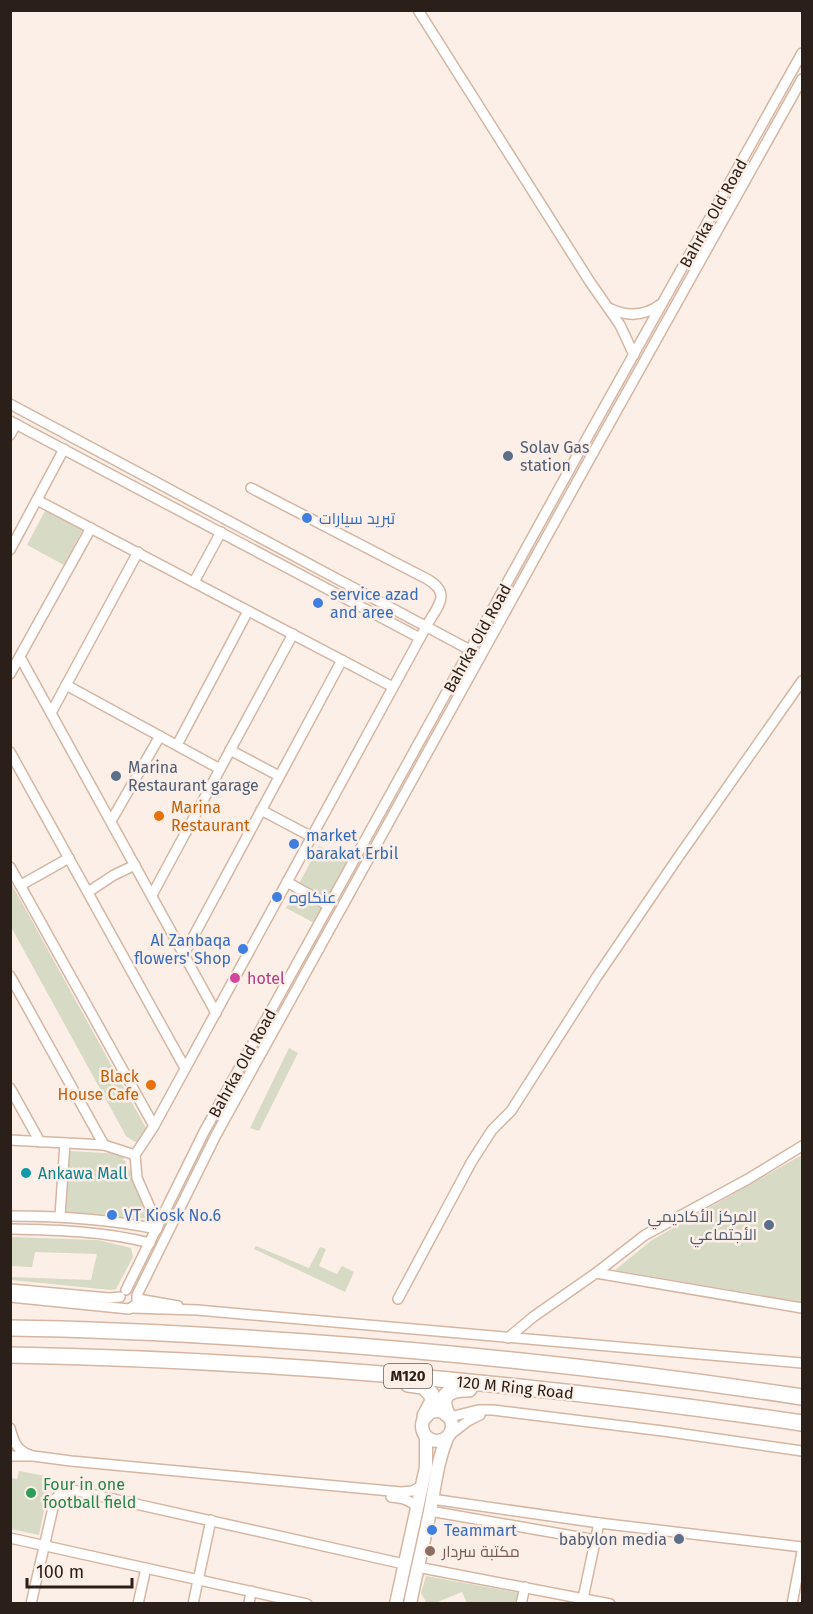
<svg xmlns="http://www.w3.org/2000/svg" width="813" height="1614" font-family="'Fira Sans',Cairo,sans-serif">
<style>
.green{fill:#d7dac4}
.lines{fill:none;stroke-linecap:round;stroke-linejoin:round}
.minor-casing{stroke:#d4b6a3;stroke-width:12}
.major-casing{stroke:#d4b6a3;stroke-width:15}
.highway-casing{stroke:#d4b6a3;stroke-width:18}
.minor{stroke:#fff;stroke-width:9}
.major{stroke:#fff;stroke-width:12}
.highway{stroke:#fff;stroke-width:15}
.service-dot{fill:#5c6f8a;stroke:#fcefe7;stroke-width:2}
.shop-dot{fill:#3f7fe0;stroke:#fcefe7;stroke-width:2}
.food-dot{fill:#e8710a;stroke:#fcefe7;stroke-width:2}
.hotel-dot{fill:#d1479c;stroke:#fcefe7;stroke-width:2}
.culture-dot{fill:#0f9aa8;stroke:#fcefe7;stroke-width:2}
.leisure-dot{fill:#2e9e5b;stroke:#fcefe7;stroke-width:2}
.education-dot{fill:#8d6e63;stroke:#fcefe7;stroke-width:2}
.labels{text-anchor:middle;stroke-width:5;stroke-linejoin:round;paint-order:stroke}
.shield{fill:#fcefe7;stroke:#6a5e57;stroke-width:1.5}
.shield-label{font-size:15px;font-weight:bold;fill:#2b2019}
.street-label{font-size:16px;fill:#2b2019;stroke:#fcefe7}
.service-label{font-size:16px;fill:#4e5e75;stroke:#fcefe7;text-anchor:start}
.shop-label{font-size:16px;fill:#366cbe;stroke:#fcefe7;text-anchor:start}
.food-label{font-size:16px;fill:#c56008;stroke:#fcefe7;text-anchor:start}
.hotel-label{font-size:16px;fill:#b23c85;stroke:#fcefe7;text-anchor:start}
.culture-label{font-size:16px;fill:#0d838f;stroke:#fcefe7;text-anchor:start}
.leisure-label{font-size:16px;fill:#27864d;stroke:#fcefe7;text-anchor:start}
.education-label{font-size:16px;fill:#785e54;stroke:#fcefe7;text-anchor:start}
</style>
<rect width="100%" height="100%" fill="#fcefe7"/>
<g class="green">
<path d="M 47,507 L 84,527 L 64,565 L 27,545 Z"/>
<path d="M 319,846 L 334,854 L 338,848 L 352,855 L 316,924 L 286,908 Z"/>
<path d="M 10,881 L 147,1130 L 140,1141 L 135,1142 L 126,1136 L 11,927 Z"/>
<path d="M 289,1048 L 298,1053 L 259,1131 L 250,1128 Z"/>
<path d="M 70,1151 L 121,1154 L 156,1219 L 66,1214 Z"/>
<path d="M 802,1155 L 802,1302 L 615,1270 L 652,1240 Z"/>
<path d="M 11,1237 L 98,1240 L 131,1248 L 133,1257 L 116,1289 L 111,1290 L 11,1280 L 11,1277 L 91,1280 L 97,1254 L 35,1252 L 32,1267 L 11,1266 Z"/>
<path d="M 256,1246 L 309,1268 L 320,1247 L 326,1249 L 319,1266 L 337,1274 L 342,1266 L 354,1272 L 345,1292 L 254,1249 Z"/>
<path d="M 19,1471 L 51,1477 L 39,1535 L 11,1529 L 11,1478 L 17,1479 Z"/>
<path d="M 426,1576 L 520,1593 L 517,1603 L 467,1603 L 462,1592 L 435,1603 L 427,1604 L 421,1593 Z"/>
</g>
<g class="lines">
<defs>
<g id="minor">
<path d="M 418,10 L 590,282 L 620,325 L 634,355"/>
<path d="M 609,308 C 627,317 645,316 661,304"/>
<path d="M 10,404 L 470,650"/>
<path d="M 10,421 L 420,638"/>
<path d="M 10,435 L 16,424"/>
<path d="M 37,500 L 393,687"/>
<path d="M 10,550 L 64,449"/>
<path d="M 194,582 L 221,532"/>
<path d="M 20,657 L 216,1013"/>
<path d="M 10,674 L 91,528"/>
<path d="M 66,685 L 220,769"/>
<path d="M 51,713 L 138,552"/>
<path d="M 177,745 L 248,611"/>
<path d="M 230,750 L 279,776"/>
<path d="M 10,752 L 185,1068"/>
<path d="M 261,810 L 312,837"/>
<path d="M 111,821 L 160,736"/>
<path d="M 10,867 L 154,1126"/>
<path d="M 287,882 L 329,906"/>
<path d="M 21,885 L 69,858"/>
<path d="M 88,892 L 114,875 L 135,865"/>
<path d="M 152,895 L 293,634"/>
<path d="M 184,954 L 342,660"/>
<path d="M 10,976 L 104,1145"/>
<path d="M 10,1088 L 40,1142"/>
<path d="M 10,1140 L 104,1145 L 135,1155"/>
<path d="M 10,1216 C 60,1216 108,1219 157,1229"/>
<path d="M 60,1216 L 65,1143"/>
<path d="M 158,1226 L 137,1178 L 135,1155 L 154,1126 L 426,627 C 437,606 453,594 427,579 L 251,488"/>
<path d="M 10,1229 C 58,1230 103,1231 150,1243"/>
<path d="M 596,1273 L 802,1308"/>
<path d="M 10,1289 L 109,1298 L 120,1297"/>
<path d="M 126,1290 L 204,1132 L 577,456 L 802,53"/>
<path d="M 10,1297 L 129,1309 L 137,1304 L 137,1295 L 216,1135 L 588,462 L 802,79"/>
<path d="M 138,1299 L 178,1306"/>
<path d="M 398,1299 L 472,1161 L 492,1130 L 511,1111 L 596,978 L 677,859 L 802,681"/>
<path d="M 132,1308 L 197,1310 L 802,1363"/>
<path d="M 508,1338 L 533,1317 L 596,1273 L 645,1235 L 748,1179 L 802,1146"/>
<path d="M 450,1417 L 478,1410 L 493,1410 L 663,1431 L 802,1451"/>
<path d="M 10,1428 C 14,1442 16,1450 30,1455"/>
<path d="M 451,1434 L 468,1421 L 480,1415"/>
<path d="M 10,1456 L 33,1456 L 71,1461 L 401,1492 L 412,1491 L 422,1486"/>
<path d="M 391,1497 C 401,1498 410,1499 417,1508"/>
<path d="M 432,1499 L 599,1523 L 802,1547"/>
<path d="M 430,1511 L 596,1540"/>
<path d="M 10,1538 L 307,1604"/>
<path d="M 417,1567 L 610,1604"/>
<path d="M 582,1603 L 599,1523"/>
<path d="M 31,1604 L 55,1499 C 61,1493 65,1491 73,1490 L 404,1564"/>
<path d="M 138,1604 L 146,1568"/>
<path d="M 193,1604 L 211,1520"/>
<path d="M 249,1604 L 251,1591"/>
<path d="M 521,1604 L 525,1587"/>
<path d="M 792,1604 L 802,1552"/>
</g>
<g id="major">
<circle cx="437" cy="1426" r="15"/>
<path d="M 396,1604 L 426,1467 L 426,1437"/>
<path d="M 410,1604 C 416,1573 424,1542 430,1511 C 435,1486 437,1462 447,1438"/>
</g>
<g id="highway">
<path d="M 10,1328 C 109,1329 207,1335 306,1342 C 472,1354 638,1372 802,1397"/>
<path d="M 10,1355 C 276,1360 540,1384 802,1423"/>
<path d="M 408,1384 L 423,1386 L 431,1394 L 433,1401 L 425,1416"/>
<path d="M 447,1414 C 437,1394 452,1388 469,1389"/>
</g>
</defs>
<use href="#minor" class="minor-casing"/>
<use href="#major" class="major-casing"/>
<use href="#highway" class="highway-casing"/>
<use href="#minor" class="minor"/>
<use href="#major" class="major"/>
<use href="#highway" class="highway"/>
</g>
<g class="service-dot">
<circle cx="508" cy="456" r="6"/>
<circle cx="116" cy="776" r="6"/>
<circle cx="769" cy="1225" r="6"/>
<circle cx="679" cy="1539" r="6"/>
</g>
<g class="shop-dot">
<circle cx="307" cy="518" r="6"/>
<circle cx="318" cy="603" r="6"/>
<circle cx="294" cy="844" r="6"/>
<circle cx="277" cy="897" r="6"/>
<circle cx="243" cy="949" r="6"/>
<circle cx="112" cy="1215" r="6"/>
<circle cx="432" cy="1530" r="6"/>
</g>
<g class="food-dot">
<circle cx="159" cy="816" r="6"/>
<circle cx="151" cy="1085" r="6"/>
</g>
<circle class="hotel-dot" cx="235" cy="978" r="6"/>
<circle class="culture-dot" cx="26" cy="1173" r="6"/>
<circle class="leisure-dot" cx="31" cy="1493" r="6"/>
<circle class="education-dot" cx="430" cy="1551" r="6"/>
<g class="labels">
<rect class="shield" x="384" y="1364" width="48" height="24" rx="4.5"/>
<g class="shield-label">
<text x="408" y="1381">M120</text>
</g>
<g class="street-label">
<text transform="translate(713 213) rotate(-61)" y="6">Bahrka Old Road</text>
<text transform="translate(477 638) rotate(-61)" y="6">Bahrka Old Road</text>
<text transform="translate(242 1063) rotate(-61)" y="6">Bahrka Old Road</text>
<text transform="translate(515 1387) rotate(6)" y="6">120 M Ring Road</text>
</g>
<g class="service-label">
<text x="520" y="453">Solav Gas<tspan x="520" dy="18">station</tspan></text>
<text x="128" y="773">Marina<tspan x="128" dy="18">Restaurant garage</tspan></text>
<text x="757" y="1222" text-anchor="end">المركز الأكاديمي<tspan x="757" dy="18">الأجتماعي</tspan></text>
<text x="667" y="1545" text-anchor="end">babylon media</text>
</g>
<g class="shop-label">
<text x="319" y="524">تبريد سيارات</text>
<text x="330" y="600">service azad<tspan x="330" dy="18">and aree</tspan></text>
<text x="306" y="841">market<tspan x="306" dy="18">barakat Erbil</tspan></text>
<text x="289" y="903">عنكاوه</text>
<text x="231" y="946" text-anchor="end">Al Zanbaqa<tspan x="231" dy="18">flowers' Shop</tspan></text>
<text x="124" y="1221">VT Kiosk No.6</text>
<text x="444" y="1536">Teammart</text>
</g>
<g class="food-label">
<text x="171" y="813">Marina<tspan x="171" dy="18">Restaurant</tspan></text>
<text x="139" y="1082" text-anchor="end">Black<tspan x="139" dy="18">House Cafe</tspan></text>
</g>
<g class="hotel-label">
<text x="247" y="984">hotel</text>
</g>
<g class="culture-label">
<text x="38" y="1179">Ankawa Mall</text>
</g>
<g class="leisure-label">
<text x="43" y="1490">Four in one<tspan x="43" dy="18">football field</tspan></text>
</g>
<g class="education-label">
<text x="442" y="1557">مكتبة سردار</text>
</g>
</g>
<rect width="813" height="1614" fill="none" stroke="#2b2019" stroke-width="24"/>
<path d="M27 1578v9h105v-9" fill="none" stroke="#2b2019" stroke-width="3"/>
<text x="36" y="1578" font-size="18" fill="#2b2019" stroke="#fcefe7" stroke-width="4.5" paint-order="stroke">100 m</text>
</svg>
